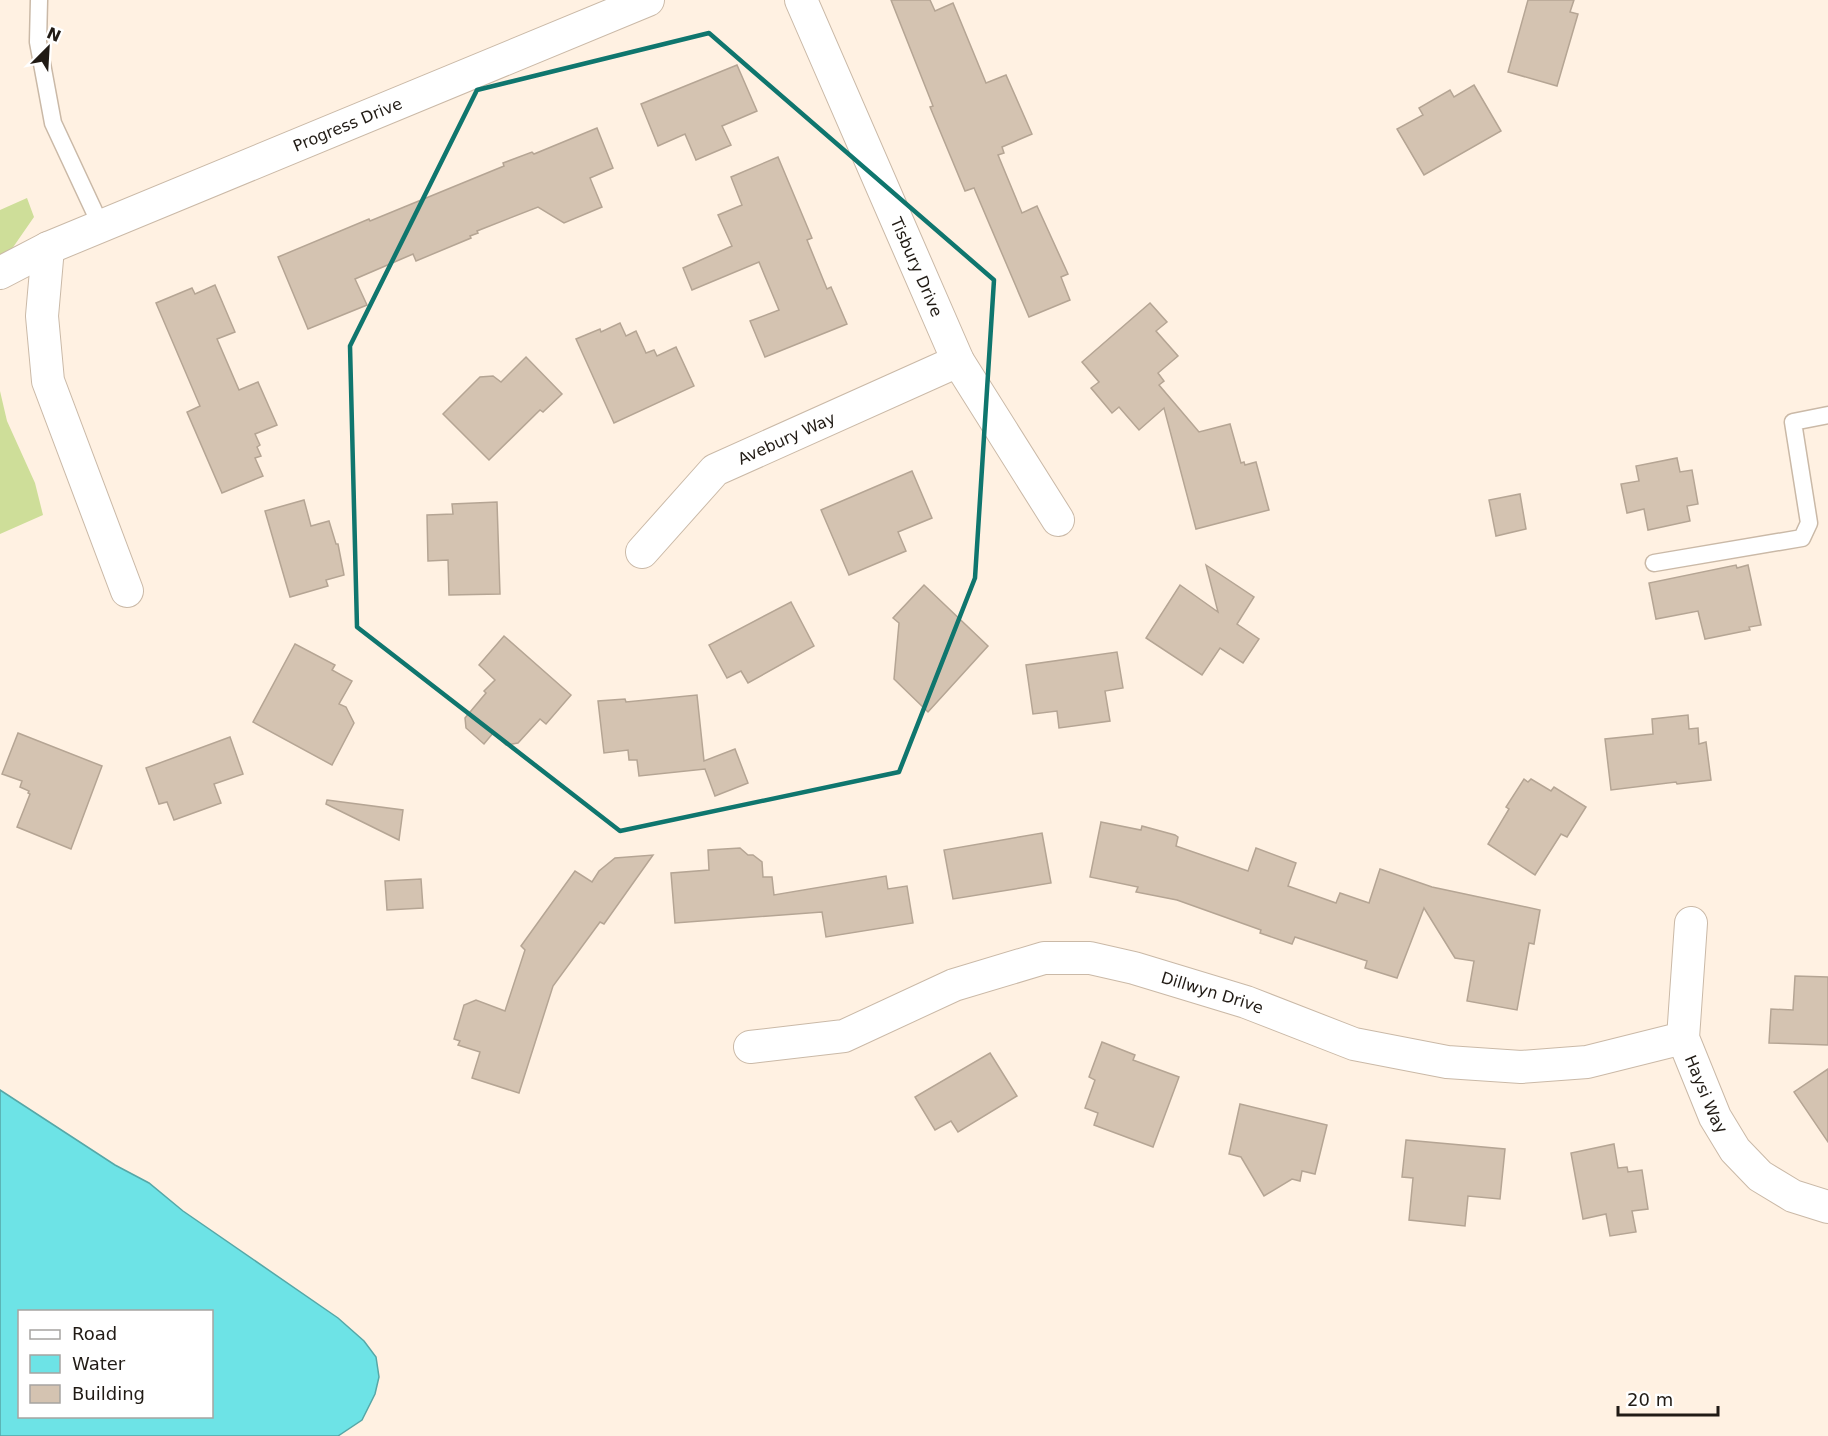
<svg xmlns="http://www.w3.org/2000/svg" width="1828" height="1436" font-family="'DejaVu Sans',sans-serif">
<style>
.green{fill:#cede99}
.water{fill:#6de3e6;stroke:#56a7a7;stroke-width:1.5;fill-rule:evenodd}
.building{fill:#d4c3b1;stroke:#b5a594;stroke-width:1.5}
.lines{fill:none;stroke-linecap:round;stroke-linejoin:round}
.lane-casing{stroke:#cab9a7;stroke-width:19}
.street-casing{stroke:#cab9a7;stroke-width:34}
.lane{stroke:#fff;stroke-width:16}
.street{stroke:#fff;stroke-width:32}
.marked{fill:none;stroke:#0f766e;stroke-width:4.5;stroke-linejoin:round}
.labels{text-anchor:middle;stroke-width:4.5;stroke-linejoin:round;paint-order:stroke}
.street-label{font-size:16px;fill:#211b15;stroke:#fff}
</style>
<rect width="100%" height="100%" fill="#fff1e2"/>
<g class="green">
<path d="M 27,198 L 34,217 L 7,256 L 0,278 L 0,210 Z"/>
<path d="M 0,391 L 7,421 L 35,483 L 43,515 L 0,534 Z"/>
</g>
<path class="water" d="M 0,1090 L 115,1165 L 149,1183 L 183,1211 L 338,1318 L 364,1341 L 376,1357 L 379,1377 L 375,1394 L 362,1420 L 338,1436 L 0,1436 ZM 20,1312 L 212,1312 L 212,1416 L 20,1416 Z"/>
<g class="building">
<path d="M 891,0 L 930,0 L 935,11 L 953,3 L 986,83 L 1006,75 L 1032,134 L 1002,147 L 1004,153 L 998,155 L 1022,213 L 1037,206 L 1068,274 L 1061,277 L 1070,300 L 1029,317 L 974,188 L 965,191 L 930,107 L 933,106 Z"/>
<path d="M 1528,0 L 1574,0 L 1570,12 L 1578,14 L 1557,86 L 1508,72 Z"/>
<path d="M 737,65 L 757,111 L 722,126 L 731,145 L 696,160 L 685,134 L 658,146 L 641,104 Z"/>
<path d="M 1474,85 L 1501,131 L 1424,175 L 1397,129 L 1423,115 L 1419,108 L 1450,90 L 1454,97 Z"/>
<path d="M 597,128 L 613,168 L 590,178 L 602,207 L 564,223 L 538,207 L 477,231 L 478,233 L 470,236 L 471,238 L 416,261 L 413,254 L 355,279 L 367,305 L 308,329 L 278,257 L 369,219 L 370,221 L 504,166 L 503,163 L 532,152 L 534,154 Z"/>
<path d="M 778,157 L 812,238 L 807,240 L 827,289 L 831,287 L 847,324 L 765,357 L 750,321 L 779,310 L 759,262 L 692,290 L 683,268 L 732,246 L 718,215 L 742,205 L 731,177 Z"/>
<path d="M 215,285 L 235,332 L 217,339 L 239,390 L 258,382 L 277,425 L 255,434 L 260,445 L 257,447 L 261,456 L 255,458 L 263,476 L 222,493 L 187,412 L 200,406 L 156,303 L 192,288 L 195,294 Z"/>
<path d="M 1150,303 L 1167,322 L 1156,331 L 1178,356 L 1158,373 L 1164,381 L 1159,385 L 1199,432 L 1230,424 L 1241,463 L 1244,462 L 1245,465 L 1256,462 L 1269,510 L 1196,529 L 1164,408 L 1139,430 L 1119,407 L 1112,413 L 1091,388 L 1099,382 L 1082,362 Z"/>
<path d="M 620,323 L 626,336 L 636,331 L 646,353 L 654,350 L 657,356 L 676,347 L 694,386 L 614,423 L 576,339 L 600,329 L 601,332 Z"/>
<path d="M 526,357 L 562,394 L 543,412 L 540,410 L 489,460 L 443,414 L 480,377 L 493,376 L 501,382 Z"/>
<path d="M 1677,458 L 1680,472 L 1692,470 L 1698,504 L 1687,506 L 1690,521 L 1648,530 L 1644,509 L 1627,513 L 1621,484 L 1639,481 L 1636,466 Z"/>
<path d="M 912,471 L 932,518 L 898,532 L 906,551 L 849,575 L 821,510 Z"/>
<path d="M 1520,494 L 1526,529 L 1496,536 L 1489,500 Z"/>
<path d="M 304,500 L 311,526 L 329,521 L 336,544 L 338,544 L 344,575 L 326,580 L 328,586 L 290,597 L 265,511 Z"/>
<path d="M 497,502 L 500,594 L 449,595 L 448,560 L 428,561 L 427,515 L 453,514 L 452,504 Z"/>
<path d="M 1206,565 L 1254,597 L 1237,624 L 1259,639 L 1243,663 L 1220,648 L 1202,675 L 1146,638 L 1180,585 L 1218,612 Z"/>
<path d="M 1736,565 L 1737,568 L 1748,565 L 1761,625 L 1749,627 L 1750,630 L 1705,639 L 1698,611 L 1656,619 L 1649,583 Z"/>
<path d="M 924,585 L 988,646 L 928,712 L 894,679 L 899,623 L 893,618 Z"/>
<path d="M 791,602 L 814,646 L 748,683 L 741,671 L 727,678 L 709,645 Z"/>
<path d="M 504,636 L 571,695 L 546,724 L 540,719 L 518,743 L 506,745 L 493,733 L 484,744 L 466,728 L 465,718 L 486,693 L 484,691 L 495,680 L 479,665 Z"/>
<path d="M 295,644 L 335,665 L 332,670 L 352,681 L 339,704 L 346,707 L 354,723 L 332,765 L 253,722 Z"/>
<path d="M 1117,652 L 1123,688 L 1105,691 L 1110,721 L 1059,728 L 1057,711 L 1033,714 L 1026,665 Z"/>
<path d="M 697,695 L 704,761 L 735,749 L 748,783 L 715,796 L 705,769 L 639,776 L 637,760 L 629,760 L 628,750 L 604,753 L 598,701 L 625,699 L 626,702 Z"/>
<path d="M 1688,715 L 1689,729 L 1698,728 L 1699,744 L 1706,742 L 1711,780 L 1677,784 L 1676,782 L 1611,790 L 1605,739 L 1653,734 L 1652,719 Z"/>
<path d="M 18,733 L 102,766 L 71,849 L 17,827 L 30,794 L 28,793 L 29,791 L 20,787 L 22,781 L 2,774 Z"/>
<path d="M 230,737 L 243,774 L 214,784 L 221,803 L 174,820 L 167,802 L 159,804 L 146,768 Z"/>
<path d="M 1524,779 L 1528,782 L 1531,779 L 1551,791 L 1554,787 L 1586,807 L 1567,837 L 1561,834 L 1535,875 L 1488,844 L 1509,809 L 1506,807 Z"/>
<path d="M 327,800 L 403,810 L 399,840 L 326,804 Z"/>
<path d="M 1101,822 L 1141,830 L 1142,826 L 1175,835 L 1178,837 L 1176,846 L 1248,871 L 1256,848 L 1296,863 L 1288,886 L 1336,903 L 1340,893 L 1369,903 L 1380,869 L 1432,887 L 1540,910 L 1534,944 L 1529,943 L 1517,1010 L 1467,1001 L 1474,961 L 1455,958 L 1424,908 L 1397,978 L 1365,968 L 1367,961 L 1295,937 L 1292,944 L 1260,933 L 1261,930 L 1177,900 L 1136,892 L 1138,887 L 1090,877 Z"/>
<path d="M 1042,833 L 1051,883 L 953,899 L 944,850 Z"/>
<path d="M 740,848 L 748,855 L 753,855 L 762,862 L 763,877 L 772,877 L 774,895 L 886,876 L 888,889 L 907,886 L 913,923 L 826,937 L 822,912 L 675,923 L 671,873 L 709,870 L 708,850 Z"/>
<path d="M 653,855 L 604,924 L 600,922 L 553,986 L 519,1093 L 472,1078 L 480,1052 L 458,1045 L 460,1041 L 454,1039 L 464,1005 L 476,1000 L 505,1011 L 525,950 L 521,946 L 575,871 L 592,882 L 599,871 L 615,858 Z"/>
<path d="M 421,879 L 423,908 L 387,910 L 385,881 Z"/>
<path d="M 1795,976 L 1828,977 L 1828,1045 L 1769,1043 L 1771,1009 L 1793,1010 Z"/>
<path d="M 1102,1042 L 1135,1055 L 1133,1060 L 1179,1077 L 1153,1147 L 1094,1125 L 1098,1113 L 1085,1108 L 1095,1080 L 1089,1077 Z"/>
<path d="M 990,1053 L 1017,1096 L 958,1132 L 951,1121 L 935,1130 L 915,1097 Z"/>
<path d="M 1828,1069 L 1828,1142 L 1794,1092 Z"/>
<path d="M 1240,1104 L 1327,1125 L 1315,1174 L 1302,1171 L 1300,1181 L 1292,1179 L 1264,1196 L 1241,1157 L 1229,1154 Z"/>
<path d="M 1406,1140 L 1505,1149 L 1500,1199 L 1468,1196 L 1465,1226 L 1409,1220 L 1413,1178 L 1402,1177 Z"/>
<path d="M 1614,1144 L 1618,1168 L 1627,1167 L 1628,1172 L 1642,1170 L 1648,1209 L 1632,1211 L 1636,1232 L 1610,1236 L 1606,1214 L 1583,1219 L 1571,1153 Z"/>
</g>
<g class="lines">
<defs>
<g id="lane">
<path d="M 39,0 L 38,42 L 53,123 L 101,226"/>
<path d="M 1654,563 L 1802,538 L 1809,523 L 1793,422 L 1828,415"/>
</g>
<g id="street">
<path id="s1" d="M 801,0 L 958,361 L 1058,520"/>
<path d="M 48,248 L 42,316 L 48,381 L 127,591"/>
<path id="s2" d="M 0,273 L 48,248 L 648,0"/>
<path id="s3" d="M 642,552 L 715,470 L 958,361"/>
<path id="s4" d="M 1691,923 L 1683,1038 L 1715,1117 L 1735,1150 L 1760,1176 L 1793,1196 L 1828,1207"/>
<path id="s5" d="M 750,1047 L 844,1036 L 954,985 L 1044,958 L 1090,958 L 1134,968 L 1246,1002 L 1354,1044 L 1447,1062 L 1521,1067 L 1587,1062 L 1683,1038"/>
</g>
</defs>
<use href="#lane" class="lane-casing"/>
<use href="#street" class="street-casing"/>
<use href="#lane" class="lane"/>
<use href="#street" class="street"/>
</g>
<path class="marked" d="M 709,33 L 994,280 L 975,578 L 899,772 L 620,831 L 357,627 L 350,346 L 477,90 Z"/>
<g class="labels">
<g class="street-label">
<text dy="6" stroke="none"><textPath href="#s2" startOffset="378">Progress Drive</textPath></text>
<text dy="6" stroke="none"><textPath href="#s1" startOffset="291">Tisbury Drive</textPath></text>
<text dy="6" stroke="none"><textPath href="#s3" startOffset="188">Avebury Way</textPath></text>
<text dy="6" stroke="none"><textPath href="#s5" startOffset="483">Dillwyn Drive</textPath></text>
<text dy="6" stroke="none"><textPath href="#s4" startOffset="176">Haysi Way</textPath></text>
</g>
</g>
<rect x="18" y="1310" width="195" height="108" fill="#ffffff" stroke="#a6a4a1" stroke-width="1.5"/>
<rect x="30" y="1330" width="30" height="9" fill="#ffffff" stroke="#a6a4a1" stroke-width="1.5"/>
<text x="72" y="1340" font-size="18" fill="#211b15">Road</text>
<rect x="30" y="1355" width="30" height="18" fill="#6de3e6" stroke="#a6a4a1" stroke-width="1.5"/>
<text x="72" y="1370" font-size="18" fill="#211b15">Water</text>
<rect x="30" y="1385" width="30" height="18" fill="#d4c3b1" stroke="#a6a4a1" stroke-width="1.5"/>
<text x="72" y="1400" font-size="18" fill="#211b15">Building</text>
<g transform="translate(48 48) rotate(24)" stroke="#ffffff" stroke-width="4.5" paint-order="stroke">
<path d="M0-4.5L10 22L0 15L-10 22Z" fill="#211b15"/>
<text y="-9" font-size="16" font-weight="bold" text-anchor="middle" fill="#211b15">N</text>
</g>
<path d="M1618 1406v9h100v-9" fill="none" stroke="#211b15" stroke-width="3"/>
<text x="1627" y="1406" font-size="18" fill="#211b15" stroke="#ffffff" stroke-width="4.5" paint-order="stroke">20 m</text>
</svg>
